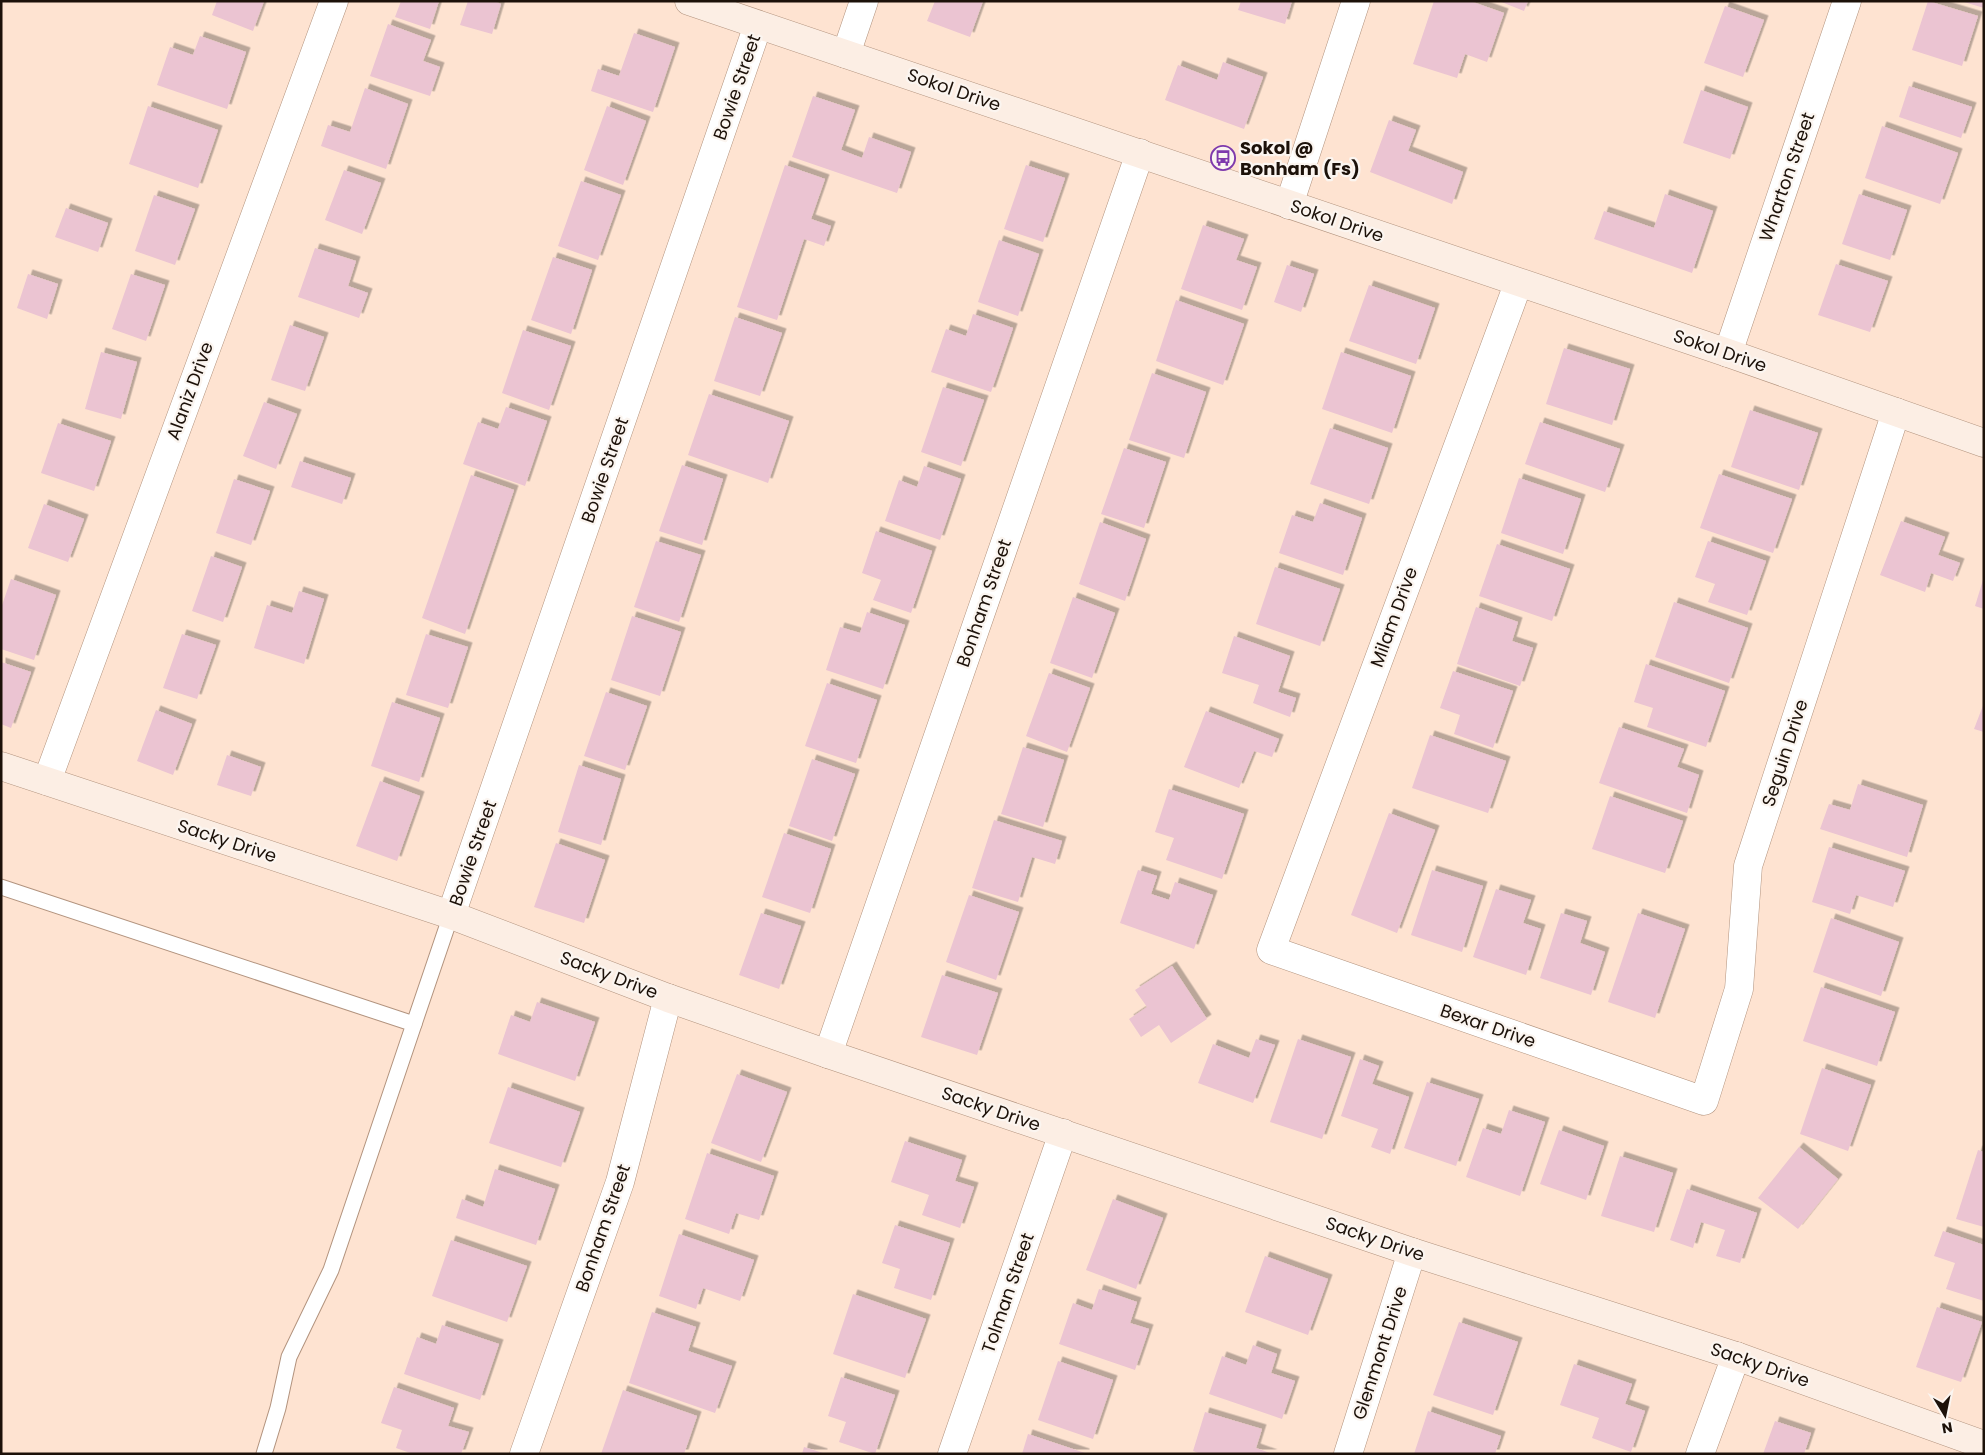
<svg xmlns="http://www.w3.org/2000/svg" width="1985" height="1455" font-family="Poppins,sans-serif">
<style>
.building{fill:#ebc4d2;filter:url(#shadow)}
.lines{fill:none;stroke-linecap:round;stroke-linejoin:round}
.lane-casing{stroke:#b2937e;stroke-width:17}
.street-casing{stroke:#b2937e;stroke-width:29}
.secondary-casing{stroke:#b2937e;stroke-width:29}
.lane{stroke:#fff;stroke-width:15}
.street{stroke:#fff;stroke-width:28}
.secondary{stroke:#fceee4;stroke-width:28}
.labels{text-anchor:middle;stroke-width:4.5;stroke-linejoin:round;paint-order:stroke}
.street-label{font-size:18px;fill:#1c1109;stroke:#fbf5f0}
.poi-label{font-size:18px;font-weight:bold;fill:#1c1109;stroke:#fbf5f0;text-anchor:start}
</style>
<defs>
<filter id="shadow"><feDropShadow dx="4.5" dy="-4.5" stdDeviation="0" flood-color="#0004"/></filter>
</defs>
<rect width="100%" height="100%" fill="#fee3d1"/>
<g class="building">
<path d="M 217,1 L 264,1 L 253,31 L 212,15 Z"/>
<path d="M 401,1 L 439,1 L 430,29 L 395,17 Z"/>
<path d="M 468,1 L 494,1 L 501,4 L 492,34 L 460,25 Z"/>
<path d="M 935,1 L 983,1 L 970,37 L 927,21 Z"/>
<path d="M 1241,1 L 1292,1 L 1285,24 L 1238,10 Z"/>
<path d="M 1434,1 L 1470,1 L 1504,13 L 1487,62 L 1465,54 L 1457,78 L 1413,64 Z"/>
<path d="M 1499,1 L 1528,1 L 1524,11 Z"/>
<path d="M 1928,1 L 1978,16 L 1962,66 L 1912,50 Z"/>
<path d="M 1964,1 L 1984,1 L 1984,8 L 1964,2 Z"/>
<path d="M 1725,6 L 1764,20 L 1743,77 L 1704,63 Z"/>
<path d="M 388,24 L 431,40 L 423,61 L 440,67 L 430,96 L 370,76 Z"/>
<path d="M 634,33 L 675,47 L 653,112 L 591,91 L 598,69 L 619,76 Z"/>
<path d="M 200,36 L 246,52 L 227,109 L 157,85 L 170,47 L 193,55 Z"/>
<path d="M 1223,62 L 1263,77 L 1244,129 L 1165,100 L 1178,65 L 1217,80 Z"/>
<path d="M 1909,86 L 1972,107 L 1961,138 L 1899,117 Z"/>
<path d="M 365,88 L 408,104 L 386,169 L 321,146 L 328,125 L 350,132 Z"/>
<path d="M 1701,90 L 1748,107 L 1730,159 L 1683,143 Z"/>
<path d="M 813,96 L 855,110 L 841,150 L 862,158 L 869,137 L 911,152 L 897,193 L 792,157 Z"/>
<path d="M 148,106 L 218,130 L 198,188 L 129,164 Z"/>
<path d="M 607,106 L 646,121 L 623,185 L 584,170 Z"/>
<path d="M 1389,120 L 1416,130 L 1408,151 L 1463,172 L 1452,204 L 1370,172 Z"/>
<path d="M 1882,126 L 1958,153 L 1940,204 L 1865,178 Z"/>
<path d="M 785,165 L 825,179 L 811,219 L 831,226 L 824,246 L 804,239 L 777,320 L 737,307 Z"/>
<path d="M 1026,165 L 1065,178 L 1043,242 L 1004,229 Z"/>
<path d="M 344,170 L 381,183 L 362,234 L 325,220 Z"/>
<path d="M 581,181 L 621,195 L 598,260 L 558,246 Z"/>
<path d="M 1665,194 L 1713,211 L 1692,273 L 1594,239 L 1604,211 L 1654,228 Z"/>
<path d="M 1859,194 L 1907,210 L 1890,260 L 1842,244 Z"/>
<path d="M 154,195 L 195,209 L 175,265 L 135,251 Z"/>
<path d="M 66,208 L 108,223 L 98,252 L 55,237 Z"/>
<path d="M 1203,225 L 1244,239 L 1236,260 L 1257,267 L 1242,310 L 1181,289 Z"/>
<path d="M 999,240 L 1039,254 L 1018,316 L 978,302 Z"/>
<path d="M 315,248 L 356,261 L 348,286 L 368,293 L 359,318 L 298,297 Z"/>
<path d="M 553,257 L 592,270 L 571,334 L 531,320 Z"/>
<path d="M 1836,264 L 1888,281 L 1870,332 L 1818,315 Z"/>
<path d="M 1287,265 L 1314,274 L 1301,312 L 1274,302 Z"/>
<path d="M 28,274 L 58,284 L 47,319 L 17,308 Z"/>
<path d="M 131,274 L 165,285 L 146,341 L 112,329 Z"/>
<path d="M 1369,285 L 1435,308 L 1416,364 L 1349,341 Z"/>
<path d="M 1176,300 L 1244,324 L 1223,385 L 1156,361 Z"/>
<path d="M 973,314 L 1013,328 L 991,392 L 931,372 L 946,329 L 966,336 Z"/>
<path d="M 735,317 L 782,333 L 760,396 L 714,381 Z"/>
<path d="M 290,325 L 324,337 L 305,391 L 271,380 Z"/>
<path d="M 523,330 L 571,346 L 549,410 L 502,393 Z"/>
<path d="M 1564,348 L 1630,369 L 1612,425 L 1546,404 Z"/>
<path d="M 101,352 L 137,362 L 121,419 L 85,409 Z"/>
<path d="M 1341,352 L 1411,376 L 1392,433 L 1322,409 Z"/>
<path d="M 1152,373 L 1206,392 L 1184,458 L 1129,440 Z"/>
<path d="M 943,387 L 984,400 L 961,466 L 921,452 Z"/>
<path d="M 709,394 L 789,421 L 768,483 L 688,455 Z"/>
<path d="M 264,402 L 297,414 L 276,469 L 243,456 Z"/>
<path d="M 506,407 L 547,421 L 525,486 L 463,464 L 478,422 L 498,429 Z"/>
<path d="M 1750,410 L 1818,433 L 1799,490 L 1731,467 Z"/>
<path d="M 1540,422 L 1620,449 L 1605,492 L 1525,464 Z"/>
<path d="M 58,423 L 111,441 L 94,491 L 41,473 Z"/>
<path d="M 1330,428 L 1388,448 L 1369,504 L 1310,484 Z"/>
<path d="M 1124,448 L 1166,462 L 1144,528 L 1101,514 Z"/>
<path d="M 300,461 L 351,478 L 342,504 L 291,487 Z"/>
<path d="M 682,465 L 723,479 L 702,545 L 659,531 Z"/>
<path d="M 924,466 L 961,479 L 940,540 L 885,521 L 899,480 L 917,487 Z"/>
<path d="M 1719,474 L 1792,499 L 1773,553 L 1700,528 Z"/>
<path d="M 471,475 L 514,490 L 465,634 L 422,618 Z"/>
<path d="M 1519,478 L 1581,499 L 1563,554 L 1501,533 Z"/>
<path d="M 234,479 L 270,491 L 251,545 L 216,533 Z"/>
<path d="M 1320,503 L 1362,518 L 1343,575 L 1279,553 L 1292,515 L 1313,522 Z"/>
<path d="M 44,504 L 84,519 L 68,562 L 28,548 Z"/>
<path d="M 1901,521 L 1945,537 L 1938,555 L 1960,563 L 1953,581 L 1931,573 L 1925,592 L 1880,575 Z"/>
<path d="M 1100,522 L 1146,539 L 1125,601 L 1079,584 Z"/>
<path d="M 876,531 L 932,551 L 911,613 L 873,600 L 881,580 L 862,573 Z"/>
<path d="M 656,541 L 701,555 L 679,622 L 634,607 Z"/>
<path d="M 1708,541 L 1766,561 L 1747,615 L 1708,602 L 1715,584 L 1695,577 Z"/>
<path d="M 1497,544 L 1570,569 L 1552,621 L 1479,596 Z"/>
<path d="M 211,556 L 242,567 L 223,622 L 192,611 Z"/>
<path d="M 1275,567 L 1340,589 L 1320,646 L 1256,624 Z"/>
<path d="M 11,579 L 56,595 L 34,660 L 1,649 L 1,608 Z"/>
<path d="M 1983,580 L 1984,580 L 1984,609 L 1975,606 Z"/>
<path d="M 299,591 L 324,599 L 304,664 L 254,648 L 267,605 L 292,613 Z"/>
<path d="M 1073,597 L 1115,613 L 1092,678 L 1050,663 Z"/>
<path d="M 1674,602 L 1748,628 L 1729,683 L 1655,657 Z"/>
<path d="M 1476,607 L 1518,622 L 1512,641 L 1533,648 L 1520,686 L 1457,664 Z"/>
<path d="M 867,612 L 905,625 L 883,689 L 826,670 L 840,627 L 860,633 Z"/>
<path d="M 632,616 L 681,632 L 660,696 L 611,680 Z"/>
<path d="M 182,634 L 216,645 L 197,699 L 163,688 Z"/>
<path d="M 426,634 L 468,647 L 448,708 L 406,695 Z"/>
<path d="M 1234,636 L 1290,656 L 1278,692 L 1296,698 L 1290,717 L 1253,703 L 1259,685 L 1222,673 Z"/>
<path d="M 1,662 L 31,672 L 11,728 L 1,724 Z"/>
<path d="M 1646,664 L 1725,691 L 1706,747 L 1647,727 L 1653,708 L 1634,702 Z"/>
<path d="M 1453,671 L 1513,691 L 1493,748 L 1454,734 L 1460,715 L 1440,708 Z"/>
<path d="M 1049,673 L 1090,688 L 1067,752 L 1026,736 Z"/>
<path d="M 827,683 L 877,700 L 856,763 L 805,746 Z"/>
<path d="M 606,692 L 647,706 L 625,770 L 584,756 Z"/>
<path d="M 392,702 L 440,718 L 419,782 L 371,766 Z"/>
<path d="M 1984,703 L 1984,732 L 1974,729 Z"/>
<path d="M 156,710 L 192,724 L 173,775 L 137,761 Z"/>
<path d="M 1206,711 L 1279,739 L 1272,757 L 1254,751 L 1239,788 L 1184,767 Z"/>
<path d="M 1619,727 L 1684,749 L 1677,767 L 1699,775 L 1687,813 L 1599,783 Z"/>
<path d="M 1430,735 L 1506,761 L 1488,813 L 1412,788 Z"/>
<path d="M 1023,747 L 1064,760 L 1043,827 L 1001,814 Z"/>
<path d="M 227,755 L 261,767 L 251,796 L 217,785 Z"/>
<path d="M 812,759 L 855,774 L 832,841 L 789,826 Z"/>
<path d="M 579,765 L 621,779 L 601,845 L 558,832 Z"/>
<path d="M 380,781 L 420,796 L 397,861 L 356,846 Z"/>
<path d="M 1858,784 L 1923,805 L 1907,857 L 1820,829 L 1829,804 L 1850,810 Z"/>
<path d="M 1169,789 L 1244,814 L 1222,879 L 1166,860 L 1174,838 L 1155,832 Z"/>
<path d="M 1610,796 L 1683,821 L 1665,873 L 1592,849 Z"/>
<path d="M 1389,813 L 1435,830 L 1397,933 L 1351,915 Z"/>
<path d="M 994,820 L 1062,841 L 1055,864 L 1032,857 L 1018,902 L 972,888 Z"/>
<path d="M 784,833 L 831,849 L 810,913 L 762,897 Z"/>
<path d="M 556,843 L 605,860 L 584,923 L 534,907 Z"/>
<path d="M 1829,847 L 1905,871 L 1893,907 L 1856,895 L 1850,914 L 1812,902 Z"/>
<path d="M 1138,870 L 1157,876 L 1151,894 L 1169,900 L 1175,882 L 1213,895 L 1194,949 L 1120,923 Z"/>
<path d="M 1432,870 L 1483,886 L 1462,952 L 1411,935 Z"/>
<path d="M 1496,889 L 1531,900 L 1523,923 L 1541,929 L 1526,975 L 1473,957 Z"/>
<path d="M 969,895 L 1019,912 L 996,980 L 946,962 Z"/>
<path d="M 761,913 L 801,926 L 779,989 L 739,975 Z"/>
<path d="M 1561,913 L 1587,921 L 1580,943 L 1605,952 L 1591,995 L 1540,978 Z"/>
<path d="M 1638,913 L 1685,929 L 1655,1018 L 1608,1002 Z"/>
<path d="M 1831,918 L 1899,942 L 1881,996 L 1813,972 Z"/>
<path d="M 1172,966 L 1207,1019 L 1171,1043 L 1159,1025 L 1141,1037 L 1129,1019 L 1147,1007 L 1135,990 Z"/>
<path d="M 942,975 L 998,993 L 977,1055 L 921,1037 Z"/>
<path d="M 1821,987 L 1895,1012 L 1877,1066 L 1803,1041 Z"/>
<path d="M 537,1002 L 595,1022 L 575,1081 L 498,1054 L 511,1015 L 530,1022 Z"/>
<path d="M 1256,1039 L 1275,1045 L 1253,1103 L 1198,1083 L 1213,1044 L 1249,1058 Z"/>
<path d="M 1298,1039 L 1351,1057 L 1322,1139 L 1270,1122 Z"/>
<path d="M 1360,1059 L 1379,1066 L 1372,1084 L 1409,1097 L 1390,1154 L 1371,1147 L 1378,1129 L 1341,1116 Z"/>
<path d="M 1822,1068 L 1871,1085 L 1848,1151 L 1800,1134 Z"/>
<path d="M 737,1074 L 787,1092 L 761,1162 L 711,1143 Z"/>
<path d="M 1427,1082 L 1479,1099 L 1456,1166 L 1404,1148 Z"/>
<path d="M 508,1087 L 580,1112 L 561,1167 L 489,1143 Z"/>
<path d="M 1509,1110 L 1545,1122 L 1520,1196 L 1466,1177 L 1483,1128 L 1501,1134 Z"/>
<path d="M 1559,1130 L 1604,1146 L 1586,1200 L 1540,1184 Z"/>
<path d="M 905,1141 L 962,1160 L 955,1181 L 974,1187 L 960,1228 L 922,1215 L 929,1195 L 891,1182 Z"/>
<path d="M 1799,1147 L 1838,1179 L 1798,1229 L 1758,1198 Z"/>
<path d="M 1978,1150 L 1984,1152 L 1984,1227 L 1956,1219 Z"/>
<path d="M 707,1153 L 774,1176 L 759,1220 L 736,1213 L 729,1234 L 685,1219 Z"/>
<path d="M 1620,1156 L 1673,1173 L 1654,1232 L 1601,1216 Z"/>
<path d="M 495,1169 L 555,1189 L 536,1245 L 456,1218 L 462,1199 L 483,1207 Z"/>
<path d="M 1687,1189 L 1757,1213 L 1740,1263 L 1716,1256 L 1725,1230 L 1701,1222 L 1693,1248 L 1670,1240 Z"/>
<path d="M 1113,1199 L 1163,1218 L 1136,1289 L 1086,1270 Z"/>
<path d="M 895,1225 L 950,1243 L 931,1300 L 894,1288 L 900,1269 L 882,1263 Z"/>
<path d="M 1943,1231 L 1984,1245 L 1984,1301 L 1946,1289 L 1955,1263 L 1934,1256 Z"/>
<path d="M 679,1234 L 754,1260 L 740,1301 L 703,1288 L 696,1309 L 659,1296 Z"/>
<path d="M 451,1240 L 527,1266 L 507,1322 L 432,1296 Z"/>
<path d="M 1265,1256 L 1328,1279 L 1308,1335 L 1245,1312 Z"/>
<path d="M 1099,1289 L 1137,1302 L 1130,1323 L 1149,1329 L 1135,1370 L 1059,1344 L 1073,1303 L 1092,1310 Z"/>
<path d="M 853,1294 L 926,1319 L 905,1378 L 833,1354 Z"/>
<path d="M 1937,1307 L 1982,1322 L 1961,1382 L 1916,1367 Z"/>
<path d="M 652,1312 L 696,1327 L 688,1351 L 732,1366 L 715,1413 L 629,1383 Z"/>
<path d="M 1459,1322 L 1518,1342 L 1493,1415 L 1433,1395 Z"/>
<path d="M 442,1325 L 499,1344 L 480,1400 L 404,1374 L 417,1337 L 436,1344 Z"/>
<path d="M 1253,1345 L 1277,1354 L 1271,1373 L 1295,1381 L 1282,1419 L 1209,1394 L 1222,1356 L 1246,1365 Z"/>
<path d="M 1058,1361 L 1113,1380 L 1093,1439 L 1038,1420 Z"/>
<path d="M 1574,1364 L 1632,1384 L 1625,1404 L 1645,1411 L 1631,1452 L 1592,1438 L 1599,1418 L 1560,1405 Z"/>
<path d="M 841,1377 L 895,1395 L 875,1454 L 839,1442 L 846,1422 L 828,1416 Z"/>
<path d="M 394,1387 L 454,1408 L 448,1426 L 469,1432 L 461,1454 L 413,1454 L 396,1448 L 402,1430 L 381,1423 Z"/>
<path d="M 623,1390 L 697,1416 L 684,1454 L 601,1454 Z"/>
<path d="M 1428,1411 L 1501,1436 L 1495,1454 L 1414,1454 Z"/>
<path d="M 1205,1412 L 1262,1429 L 1256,1448 L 1273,1454 L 1201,1454 L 1193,1451 Z"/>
<path d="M 1775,1421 L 1811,1433 L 1804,1454 L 1763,1454 Z"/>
<path d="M 1028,1434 L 1085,1453 L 1085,1454 L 1022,1454 Z"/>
<path d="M 804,1447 L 823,1453 L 823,1454 L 802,1454 Z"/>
</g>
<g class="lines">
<defs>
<g id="lane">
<path d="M 1,887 L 414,1024 L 331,1270 L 289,1357 L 278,1408 L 264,1454"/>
<path d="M 414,1024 L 451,915"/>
</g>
<g id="street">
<path d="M 846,54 L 864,1"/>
<path d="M 1289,205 L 1356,1"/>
<path d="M 1518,284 L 1271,950 L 1704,1101 L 1739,989 L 1748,866 L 1896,412"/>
<path d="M 1728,353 L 1847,1"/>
<path d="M 47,781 L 334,1"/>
<path d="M 451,915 L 758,25"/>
<path d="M 828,1054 L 1140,153"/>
<path d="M 524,1454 L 620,1182 L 668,998"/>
<path d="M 952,1454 L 1063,1133"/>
<path d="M 1348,1454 L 1412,1252"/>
<path d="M 1700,1454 L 1736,1356"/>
</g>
<g id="secondary">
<path d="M 689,1 L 1728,353 L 1984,443"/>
<path d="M 1,766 L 451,915 L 668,998 L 828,1054 L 1412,1252 L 1736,1356 L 1984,1445"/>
</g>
</defs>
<use href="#lane" class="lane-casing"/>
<use href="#street" class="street-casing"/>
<use href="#secondary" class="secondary-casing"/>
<use href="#lane" class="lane"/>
<use href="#street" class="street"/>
<use href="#secondary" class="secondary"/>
</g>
<defs>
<symbol id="bus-ring" viewBox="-11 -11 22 22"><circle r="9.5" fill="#fbf5f0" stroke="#7e39ac" stroke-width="1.5"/><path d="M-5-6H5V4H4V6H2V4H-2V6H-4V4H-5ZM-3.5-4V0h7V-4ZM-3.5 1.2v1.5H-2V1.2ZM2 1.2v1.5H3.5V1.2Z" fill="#7e39ac"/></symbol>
</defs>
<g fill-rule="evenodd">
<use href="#bus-ring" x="1209" y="144" width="28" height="28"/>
</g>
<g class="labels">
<g class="street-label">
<text transform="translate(737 87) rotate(-71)" y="6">Bowie Street</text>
<text transform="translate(954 90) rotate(19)" y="6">Sokol Drive</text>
<text transform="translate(1787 177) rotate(-71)" y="6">Wharton Street</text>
<text transform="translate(1337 221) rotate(19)" y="6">Sokol Drive</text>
<text transform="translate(1720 351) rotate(19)" y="6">Sokol Drive</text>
<text transform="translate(190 391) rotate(-70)" y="6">Alaniz Drive</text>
<text transform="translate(605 470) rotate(-71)" y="6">Bowie Street</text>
<text transform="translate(984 603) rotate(-71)" y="6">Bonham Street</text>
<text transform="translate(1394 617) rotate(-70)" y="6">Milam Drive</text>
<text transform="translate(1785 753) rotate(-72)" y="6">Seguin Drive</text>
<text transform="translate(227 841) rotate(18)" y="6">Sacky Drive</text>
<text transform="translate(473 853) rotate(-71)" y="6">Bowie Street</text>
<text transform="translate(609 975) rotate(21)" y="6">Sacky Drive</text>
<text transform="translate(1488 1026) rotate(19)" y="6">Bexar Drive</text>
<text transform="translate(991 1109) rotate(19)" y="6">Sacky Drive</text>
<text transform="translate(603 1228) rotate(-71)" y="6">Bonham Street</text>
<text transform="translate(1375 1239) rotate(19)" y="6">Sacky Drive</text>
<text transform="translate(1008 1293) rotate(-71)" y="6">Tolman Street</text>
<text transform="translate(1380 1353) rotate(-72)" y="6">Glenmont Drive</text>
<text transform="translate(1760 1365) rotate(19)" y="6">Sacky Drive</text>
</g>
<g class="poi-label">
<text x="1240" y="154">Sokol @<tspan x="1240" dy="21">Bonham (Fs)</tspan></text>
</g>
</g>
<rect width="1985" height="1455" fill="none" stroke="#1c1109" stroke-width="5"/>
<g transform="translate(1945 1415) rotate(170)" stroke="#fbf5f0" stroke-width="4" paint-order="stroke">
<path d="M0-4L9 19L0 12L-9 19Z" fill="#1c1109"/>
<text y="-8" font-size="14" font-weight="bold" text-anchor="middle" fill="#1c1109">N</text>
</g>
</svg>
